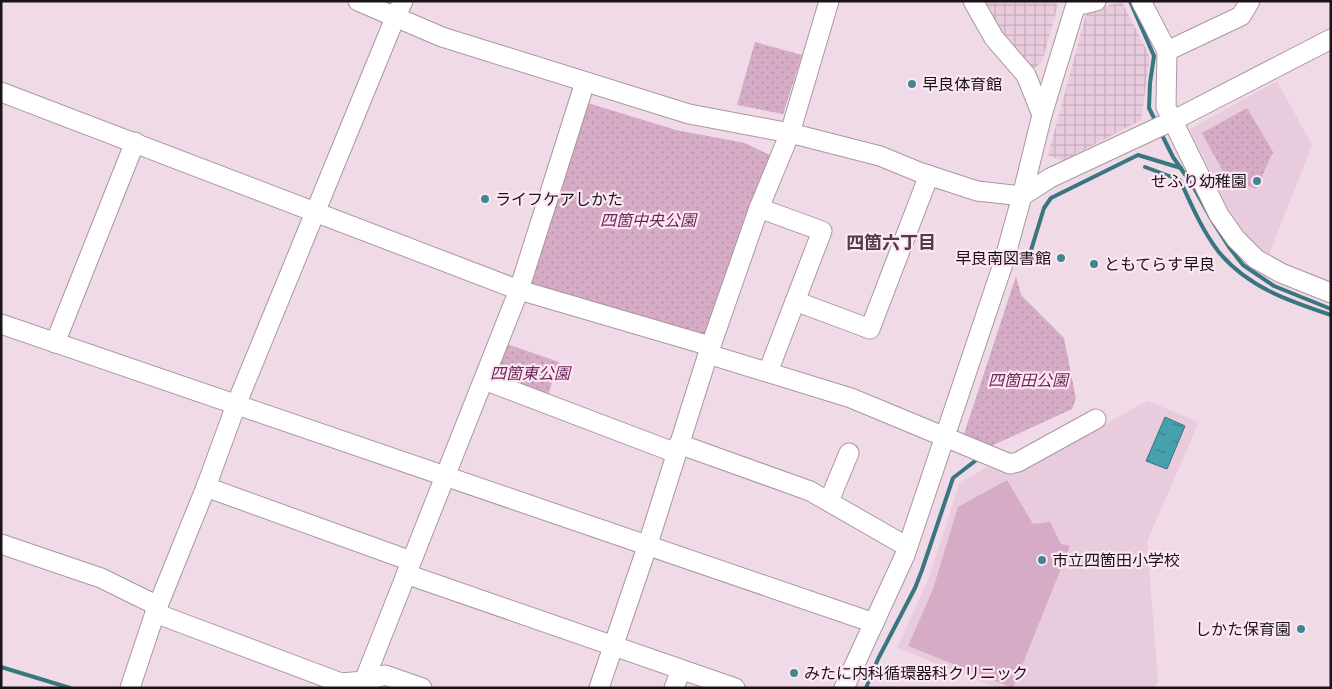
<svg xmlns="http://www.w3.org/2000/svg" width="1332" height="689" font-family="'PT Serif','Noto Sans JP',serif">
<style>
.built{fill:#e8cbdc}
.industrial{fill:url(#industrial-grid)}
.park{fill:url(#park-dots)}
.pitch{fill:#d5abc5}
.water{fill:url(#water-ripples);stroke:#397680}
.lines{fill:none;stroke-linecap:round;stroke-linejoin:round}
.stream{stroke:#397680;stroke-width:4}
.minor-casing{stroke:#aa96a2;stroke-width:21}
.minor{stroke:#fff;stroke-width:19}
.poi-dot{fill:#418792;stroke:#fde7f4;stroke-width:2}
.labels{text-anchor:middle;stroke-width:4.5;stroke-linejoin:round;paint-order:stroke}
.poi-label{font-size:16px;fill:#1a1317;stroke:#fde7f4;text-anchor:start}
.park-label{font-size:16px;font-style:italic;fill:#6e2858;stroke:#fde7f4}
.neighbourhood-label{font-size:18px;font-weight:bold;fill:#4e3c47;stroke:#fde7f4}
</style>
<defs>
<pattern id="industrial-grid" width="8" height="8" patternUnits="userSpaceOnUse" patternTransform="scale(1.25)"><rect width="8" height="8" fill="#e8cbdc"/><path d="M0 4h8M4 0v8" fill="none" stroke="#c6adbc"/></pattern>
<pattern id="park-dots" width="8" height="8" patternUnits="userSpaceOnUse" patternTransform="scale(1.25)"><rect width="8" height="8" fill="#d5abc5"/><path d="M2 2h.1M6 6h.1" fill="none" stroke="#b692a8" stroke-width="1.8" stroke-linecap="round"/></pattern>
<pattern id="water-ripples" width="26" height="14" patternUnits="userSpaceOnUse" patternTransform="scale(1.25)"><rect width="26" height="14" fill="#46a0ad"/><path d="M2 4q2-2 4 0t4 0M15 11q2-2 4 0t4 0" fill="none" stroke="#3a818c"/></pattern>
</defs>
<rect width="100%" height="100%" fill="#f0dae7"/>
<g class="built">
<path d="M 1277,81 L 1312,145 L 1268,257 L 1248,239 L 1232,217 L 1190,129 Z"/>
<path d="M 1147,401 L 1199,422 L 1147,541 L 1158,681 L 1155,688 L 998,688 L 897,648 L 928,580 L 960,482 L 987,467 L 1016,474 Z"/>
</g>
<g class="industrial">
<path d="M 977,1 L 1050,1 L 1058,5 L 1042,62 L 1031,71 Z"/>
<path d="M 1122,2 L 1150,57 L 1141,120 L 1063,161 L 1048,155 L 1087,11 Z"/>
</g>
<g class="park">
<path d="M 755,42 L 802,55 L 783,114 L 737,105 Z"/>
<path d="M 588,103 L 676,130 L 745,143 L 772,156 L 706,339 L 526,289 Z"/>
<path d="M 1247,108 L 1273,152 L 1256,189 L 1226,177 L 1202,133 Z"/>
<path d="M 1016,276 L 1021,295 L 1064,338 L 1076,399 L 1072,409 L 989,447 L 964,434 Z"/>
<path d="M 504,343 L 559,362 L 546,401 L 489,380 Z"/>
</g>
<path class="pitch" d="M 1007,480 L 1033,524 L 1050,522 L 1061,544 L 1070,546 L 1013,688 L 908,646 L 933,589 L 958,507 Z"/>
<path class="water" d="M 1165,417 L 1185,426 L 1167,469 L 1146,461 Z"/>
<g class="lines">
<g class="stream">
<path d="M 1130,1 L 1154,56 L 1150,83 L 1149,108 L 1156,122"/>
<path d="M 1161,133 L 1173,157 L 1193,186 L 1213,222 L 1229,247 L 1243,265 L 1274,286 L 1331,309"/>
<path d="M 1145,167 L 1180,180 C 1191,204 1202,230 1218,251 C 1247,287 1289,301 1331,315"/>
<path d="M 1028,260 L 1044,208 L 1051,198 L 1138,155 L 1181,168"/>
<path d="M 1,667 L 70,688"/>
<path d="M 866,688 L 878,659 L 915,588 L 922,570 L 953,478 L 975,461"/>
</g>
<defs>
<g id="minor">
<path d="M 358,1 L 442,37 L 689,114 L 790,133 L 880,156 L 919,172 L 977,191 L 1022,196 L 1050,178 L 1174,120 L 1331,39"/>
<path d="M 973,1 L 994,38 L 1026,75 L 1042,115"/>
<path d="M 1141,1 L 1167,51"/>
<path d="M 1250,1 L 1241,16 L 1167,51 L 1166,107 L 1219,215 L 1236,239 L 1256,259 L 1281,273 L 1331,293"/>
<path d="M 1077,2 L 1084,4 L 1096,1"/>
<path d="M 1,92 L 519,290 L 710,346"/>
<path d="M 759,208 L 822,231 L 768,372"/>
<path d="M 795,301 L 870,329 L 929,175"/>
<path d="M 1,324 L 874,623"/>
<path d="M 55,343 L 135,142"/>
<path d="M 708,354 L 851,398 L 1010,464 L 1018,462 L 1096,419"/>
<path d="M 484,380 L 676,453"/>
<path d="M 679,444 L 810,491 L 899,542 L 908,545"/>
<path d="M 206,487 L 411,561"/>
<path d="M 829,501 L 849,453"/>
<path d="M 1,544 L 101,578 L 158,606"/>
<path d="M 406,574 L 735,688"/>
<path d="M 155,613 L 341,683 L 364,681 L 385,675 L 422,688"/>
<path d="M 364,681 L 519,290 L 585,82"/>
<path d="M 130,688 L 155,613 L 206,487 L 236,405 L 395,18 L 403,1"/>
<path d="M 599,688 L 647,547 L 708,354 L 759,208 L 790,133 L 829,1"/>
<path d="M 674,688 L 681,670"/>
<path d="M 844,688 L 905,555 L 1004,261 L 1022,196 L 1042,115 L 1077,1"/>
</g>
</defs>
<use href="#minor" class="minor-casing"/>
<use href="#minor" class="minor"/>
</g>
<g class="poi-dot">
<circle cx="912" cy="84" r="5"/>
<circle cx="1257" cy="181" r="5"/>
<circle cx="485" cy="199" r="5"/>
<circle cx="1061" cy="258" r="5"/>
<circle cx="1094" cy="264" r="5"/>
<circle cx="1042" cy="560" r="5"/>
<circle cx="1301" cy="629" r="5"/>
<circle cx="794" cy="673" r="5"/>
</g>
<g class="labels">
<g class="poi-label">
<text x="922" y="90">早良体育館</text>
<text x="1247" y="187" text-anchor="end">せふり幼稚園</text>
<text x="495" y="205">ライフケアしかた</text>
<text x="1051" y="264" text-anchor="end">早良南図書館</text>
<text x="1104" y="270">ともてらす早良</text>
<text x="1052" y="566">市立四箇田小学校</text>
<text x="1291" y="635" text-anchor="end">しかた保育園</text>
<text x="804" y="679">みたに内科循環器科クリニック</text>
</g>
<g class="park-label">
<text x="648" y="226">四箇中央公園</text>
<text x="530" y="379">四箇東公園</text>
<text x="1028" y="386">四箇田公園</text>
</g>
<g class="neighbourhood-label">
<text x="891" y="249">四箇六丁目</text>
</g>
</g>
<rect width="1332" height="689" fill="none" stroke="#1a1317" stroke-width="5"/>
</svg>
